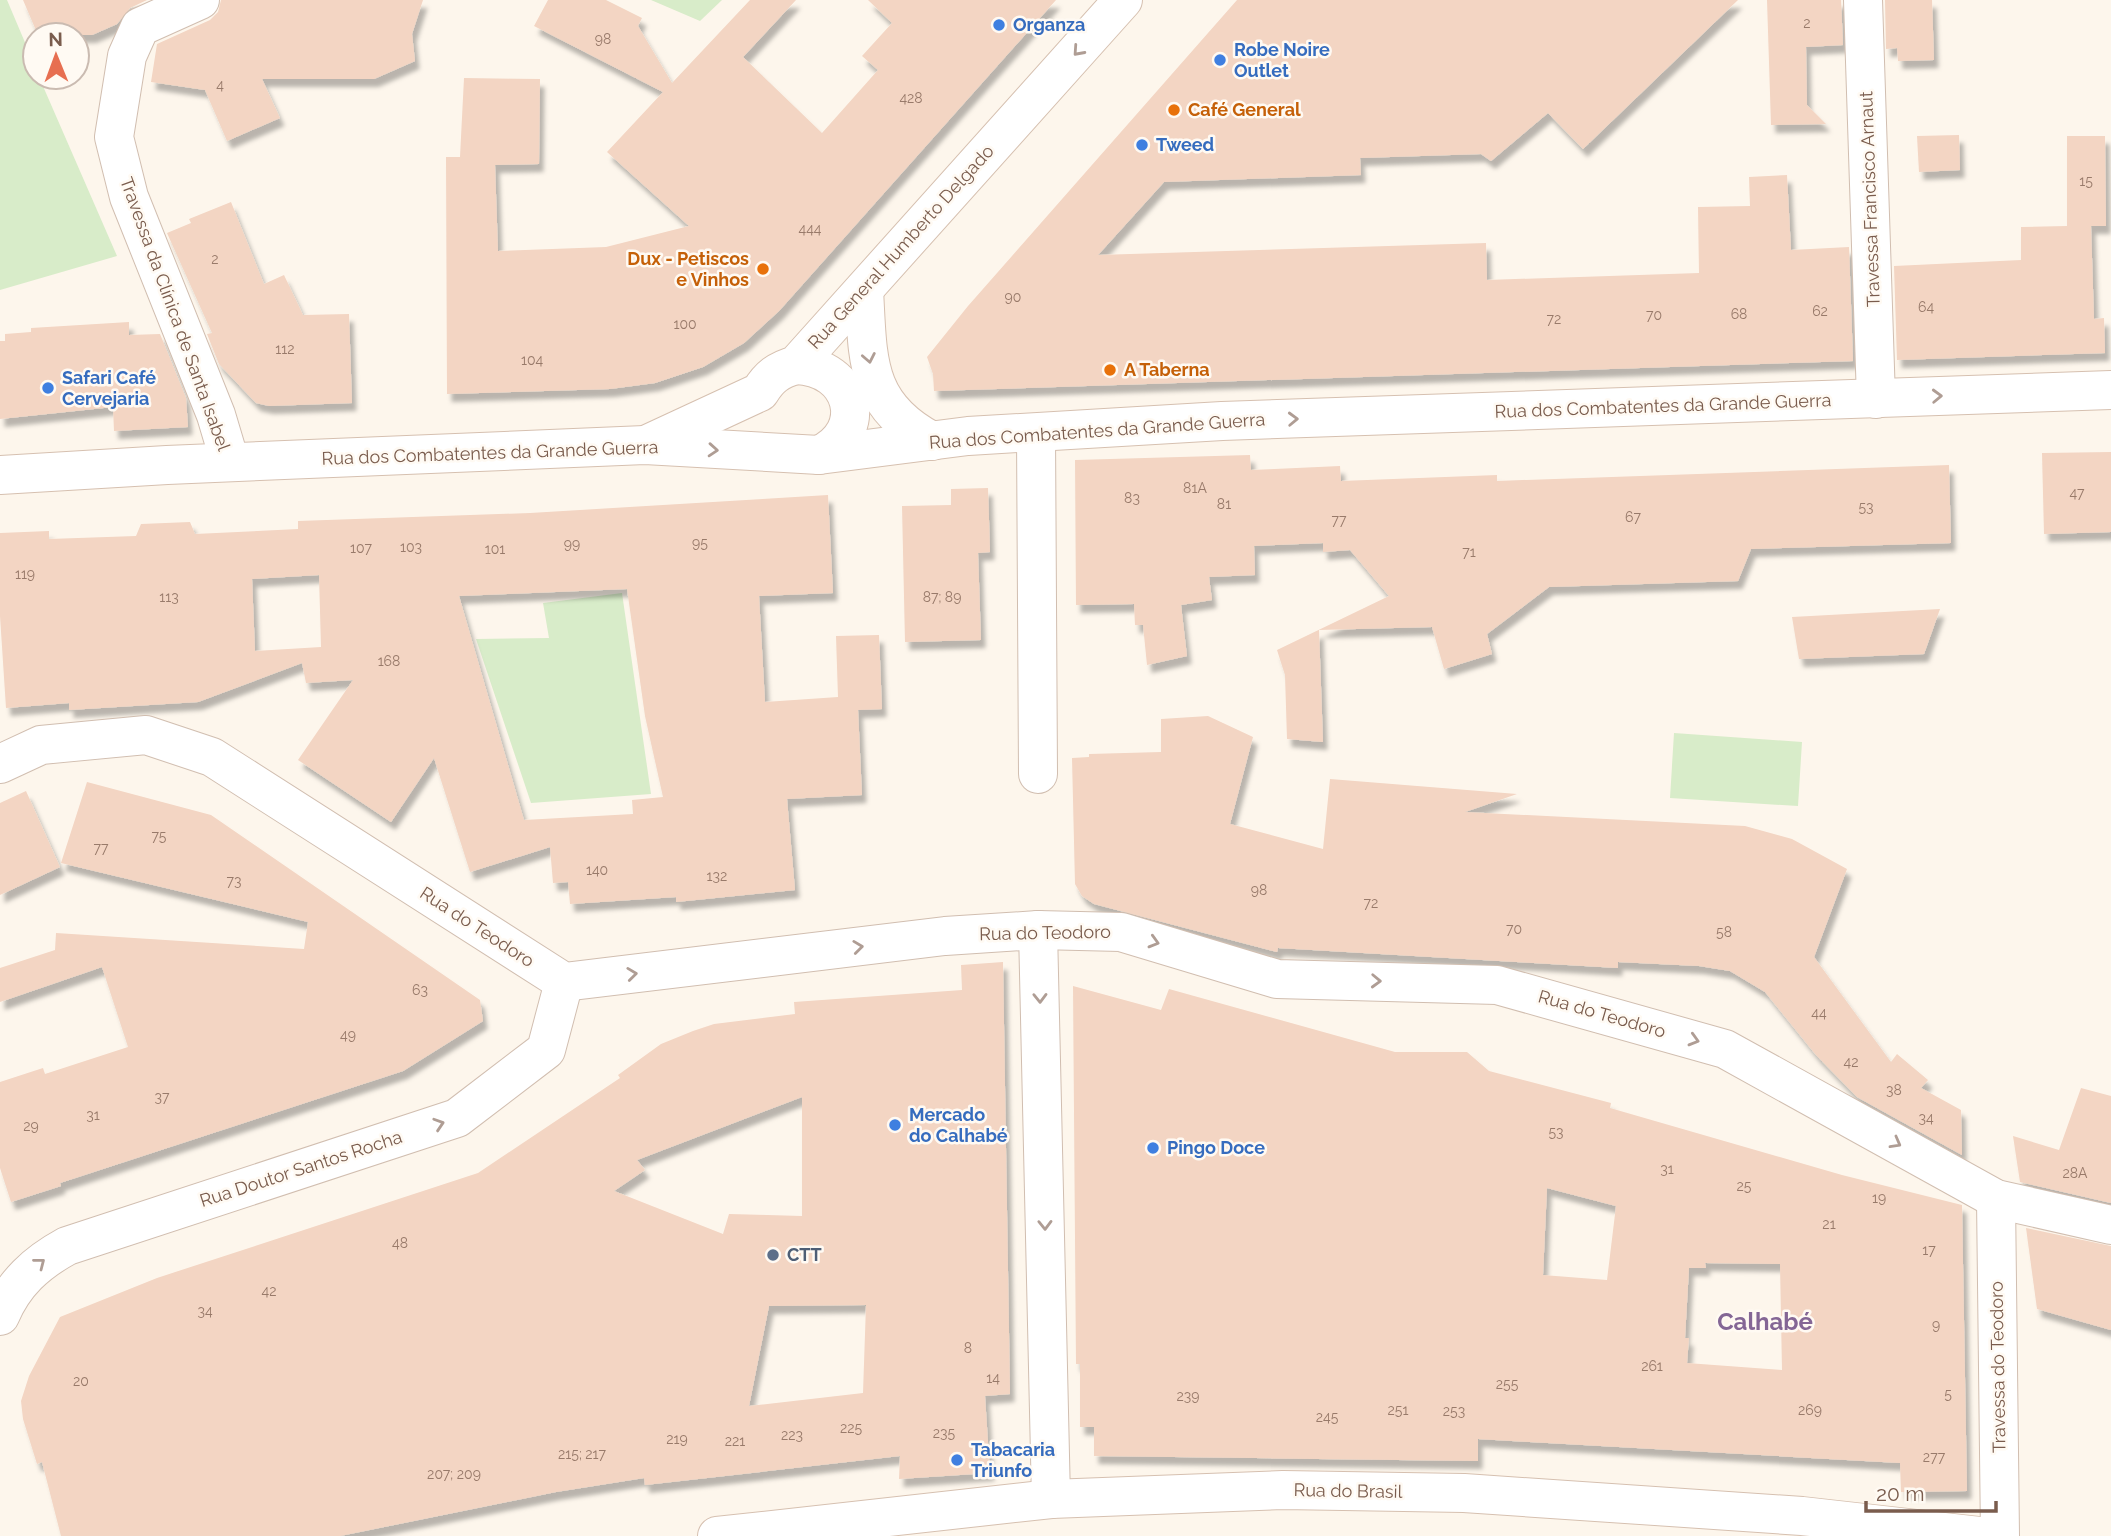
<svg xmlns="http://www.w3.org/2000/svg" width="2111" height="1536" font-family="Raleway,sans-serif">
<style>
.green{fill:#d8ecc9}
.building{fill:#f3d5c3;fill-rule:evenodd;filter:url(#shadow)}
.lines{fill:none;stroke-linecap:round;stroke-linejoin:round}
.minor-casing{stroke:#d1beb0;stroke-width:40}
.secondary-casing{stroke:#d6c0b0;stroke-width:40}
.minor{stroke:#fff;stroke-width:38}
.secondary{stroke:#fff;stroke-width:38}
.oneway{stroke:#af9d94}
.shop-dot{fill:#3f7fe0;stroke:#fffaf3;stroke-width:2.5}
.food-dot{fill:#e8710a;stroke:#fffaf3;stroke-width:2.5}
.service-dot{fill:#5c6f8a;stroke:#fffaf3;stroke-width:2.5}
.labels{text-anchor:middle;stroke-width:5;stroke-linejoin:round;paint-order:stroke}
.number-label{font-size:14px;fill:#987a6a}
.shop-label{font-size:18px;font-weight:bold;fill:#366cbe;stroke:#fffaf3;text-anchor:start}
.food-label{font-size:18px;font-weight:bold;fill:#c56008;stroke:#fffaf3;text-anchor:start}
.street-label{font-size:18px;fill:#7a5c4d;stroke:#fffaf3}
.service-label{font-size:18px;font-weight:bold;fill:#4e5e75;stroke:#fffaf3;text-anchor:start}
.district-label{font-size:24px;font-weight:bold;fill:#846695;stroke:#fffaf3}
</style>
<defs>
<filter id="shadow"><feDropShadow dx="4.5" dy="8" stdDeviation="2" flood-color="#0004"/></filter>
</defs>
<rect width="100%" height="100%" fill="#fdf6ec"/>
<g class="green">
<path d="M 0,0 L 7,0 L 35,66 L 35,77 L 39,77 L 117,256 L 0,290 Z"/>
<path d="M 651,0 L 722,0 L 700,21 Z"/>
<path d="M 622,593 L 651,794 L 531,803 L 476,639 L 549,638 L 543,603 Z"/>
<path d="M 1674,733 L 1802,742 L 1798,806 L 1670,798 Z"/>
</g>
<g class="building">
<path d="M 23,0 L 147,0 L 130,8 L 117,24 L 92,35 L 38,35 Z"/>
<path d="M 221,0 L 423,0 L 412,34 L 415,61 L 374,79 L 262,79 L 280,118 L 227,141 L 205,90 L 151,82 L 157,44 L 210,20 L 218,12 Z"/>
<path d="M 548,0 L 606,0 L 642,18 L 638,26 L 672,83 L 750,0 L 796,0 L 743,57 L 822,133 L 878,70 L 862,56 L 892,23 L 868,0 L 1056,0 L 779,311 L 744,343 L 703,367 L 655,383 L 610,389 L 447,394 L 446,157 L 460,157 L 464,78 L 540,79 L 539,164 L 495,165 L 498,251 L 606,247 L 689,226 L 607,152 L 663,92 L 534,26 Z"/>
<path d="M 1237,0 L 1738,0 L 1583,149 L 1548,113 L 1491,161 L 1481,154 L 1360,158 L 1361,175 L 1164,182 L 1098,255 L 1486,243 L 1487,280 L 1699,273 L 1698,207 L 1750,206 L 1749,177 L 1787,175 L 1791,250 L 1849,247 L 1853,361 L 934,391 L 933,374 L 927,357 L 968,306 Z"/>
<path d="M 1767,0 L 1841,0 L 1843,45 L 1806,47 L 1807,105 L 1826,124 L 1771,125 Z"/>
<path d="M 1885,0 L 1932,0 L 1934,60 L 1898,61 L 1897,48 L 1886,49 Z"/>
<path d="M 1959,135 L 1960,170 L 1919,172 L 1917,136 Z"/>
<path d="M 2067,136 L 2105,136 L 2106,226 L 2091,226 L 2094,319 L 2104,318 L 2105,353 L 1897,360 L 1894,266 L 2021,260 L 2021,227 L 2067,226 Z"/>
<path d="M 231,202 L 264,284 L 284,275 L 303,315 L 349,314 L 352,403 L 269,406 L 256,403 L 219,364 L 207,334 L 212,333 L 167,233 L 191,223 L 189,219 Z"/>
<path d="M 129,322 L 129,335 L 160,334 L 186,398 L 188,427 L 114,431 L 113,407 L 0,419 L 0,341 L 5,341 L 5,334 L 31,332 L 31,328 Z"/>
<path d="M 2111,452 L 2111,532 L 2044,534 L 2042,453 Z"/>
<path d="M 1250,455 L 1251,470 L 1340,466 L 1341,481 L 1497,475 L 1497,481 L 1949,465 L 1951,543 L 1751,549 L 1738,581 L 1549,587 L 1487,634 L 1492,654 L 1444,669 L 1432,627 L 1319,630 L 1323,742 L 1287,739 L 1285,675 L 1277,650 L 1389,596 L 1350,550 L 1323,552 L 1323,543 L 1254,546 L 1255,575 L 1209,577 L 1212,600 L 1181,605 L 1187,656 L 1147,665 L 1143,625 L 1135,625 L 1134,604 L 1076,605 L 1075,460 Z"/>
<path d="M 988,488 L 990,552 L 978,553 L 981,640 L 905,642 L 902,506 L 951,505 L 951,489 Z"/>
<path d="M 828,495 L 833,593 L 759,596 L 765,702 L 838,697 L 836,636 L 879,635 L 882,709 L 858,710 L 862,795 L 787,799 L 795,890 L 676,902 L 676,897 L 570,904 L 568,882 L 553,883 L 550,847 L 470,872 L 434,758 L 391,822 L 298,760 L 353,680 L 306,683 L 302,663 L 198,702 L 69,710 L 69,703 L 6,708 L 0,616 L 0,533 L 49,531 L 49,539 L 136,536 L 141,524 L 190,522 L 195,534 L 298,529 L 298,521 L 530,513 ZM 319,575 L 321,647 L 255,651 L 252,579 ZM 627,589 L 645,716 L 663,797 L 632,800 L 633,814 L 524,820 L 459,596 Z"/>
<path d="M 1940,609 L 1924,654 L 1799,659 L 1792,617 Z"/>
<path d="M 1208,716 L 1253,737 L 1230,824 L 1323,849 L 1330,779 L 1517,794 L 1465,812 L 1745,826 L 1792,839 L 1847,869 L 1814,957 L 1891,1062 L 1897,1054 L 1928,1080 L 1921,1088 L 1961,1110 L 1962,1155 L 1857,1097 L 1816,1055 L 1765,992 L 1730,971 L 1699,966 L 1618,962 L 1618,968 L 1278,948 L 1277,952 L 1094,904 L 1082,896 L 1075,884 L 1072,758 L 1089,757 L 1089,754 L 1161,752 L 1161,719 Z"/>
<path d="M 87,782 L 211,815 L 480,1000 L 483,1021 L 403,1071 L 60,1183 L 61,1186 L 11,1202 L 0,1168 L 0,1082 L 43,1068 L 45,1074 L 128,1047 L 102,967 L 0,1002 L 0,968 L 55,950 L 56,933 L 304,949 L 308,922 L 61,863 Z"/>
<path d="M 26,791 L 60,867 L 0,895 L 0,803 Z"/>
<path d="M 1003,962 L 1010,1394 L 985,1396 L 990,1473 L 899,1479 L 900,1456 L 645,1485 L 644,1478 L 556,1492 L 340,1536 L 61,1536 L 42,1462 L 37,1464 L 23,1419 L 21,1401 L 29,1376 L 60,1317 L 157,1278 L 478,1173 L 620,1078 L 618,1075 L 661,1044 L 693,1031 L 714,1024 L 795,1014 L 794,1002 L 962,990 L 961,965 ZM 802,1097 L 802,1216 L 729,1214 L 723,1234 L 614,1191 L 645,1170 L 637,1160 ZM 866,1305 L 863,1393 L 749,1406 L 769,1306 Z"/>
<path d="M 1073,986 L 1161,1010 L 1169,989 L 1395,1052 L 1467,1052 L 1489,1071 L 1611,1103 L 1610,1108 L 1842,1175 L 1962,1205 L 1967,1491 L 1901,1492 L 1900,1463 L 1478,1439 L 1478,1461 L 1094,1456 L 1094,1427 L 1080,1427 L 1080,1364 L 1076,1364 ZM 1547,1188 L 1616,1206 L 1607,1280 L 1543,1275 ZM 1705,1263 L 1780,1264 L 1782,1370 L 1687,1363 L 1689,1338 L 1685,1338 L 1689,1268 L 1706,1268 Z"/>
<path d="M 2081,1088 L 2111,1096 L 2111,1203 L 2020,1182 L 2013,1136 L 2059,1150 Z"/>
<path d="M 2026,1228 L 2111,1246 L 2111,1330 L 2037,1309 Z"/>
</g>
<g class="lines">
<defs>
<g id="minor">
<path d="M 200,0 L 140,27 L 127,56 L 114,137 L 129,197 L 216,415 L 230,462"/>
<path d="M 1863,0 L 1876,399"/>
<path d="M 1036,434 L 1038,774"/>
<path d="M 0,764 L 41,745 L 146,735 L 212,757 L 564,982 L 945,936 L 1038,930 L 1121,932 L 1277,979 L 1497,985 L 1725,1049 L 1996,1199 L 2111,1225"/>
<path d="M 1038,930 L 1051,1499"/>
<path d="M 1996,1199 L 2000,1536"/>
<path d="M 0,1316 C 14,1283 36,1263 67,1246 L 457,1118 L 546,1050 L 564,982"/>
</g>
<g id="secondary">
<path d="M 864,290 C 868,359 864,405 932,441"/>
<path d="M 796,365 C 854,367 871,431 819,455"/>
<path d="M 650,443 L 760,392 C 769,377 778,370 796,365 L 1123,0"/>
<path d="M 0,475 L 167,465 L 645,445 L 819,455 L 968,436 L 1222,421 L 2111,390"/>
<path d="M 717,1536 L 1051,1499 L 1283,1490 L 1464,1493 L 1802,1516 L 1979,1536"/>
</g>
</defs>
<use href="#minor" class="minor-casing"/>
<use href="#secondary" class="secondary-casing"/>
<use href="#minor" class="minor"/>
<use href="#secondary" class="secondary"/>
</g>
<defs><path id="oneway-chevron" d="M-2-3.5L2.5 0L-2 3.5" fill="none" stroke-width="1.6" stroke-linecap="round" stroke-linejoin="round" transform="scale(1.75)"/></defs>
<g class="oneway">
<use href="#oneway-chevron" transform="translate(1078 51) rotate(132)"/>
<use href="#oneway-chevron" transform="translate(869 358) rotate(79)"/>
<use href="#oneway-chevron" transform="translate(1937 396) rotate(-2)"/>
<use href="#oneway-chevron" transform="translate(1293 419) rotate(-2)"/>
<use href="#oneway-chevron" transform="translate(713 450) rotate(4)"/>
<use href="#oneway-chevron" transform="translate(1154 942) rotate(16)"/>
<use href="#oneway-chevron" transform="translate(858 947) rotate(-7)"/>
<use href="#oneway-chevron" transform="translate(632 974) rotate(-7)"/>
<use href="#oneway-chevron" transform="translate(1376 981) rotate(2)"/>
<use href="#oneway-chevron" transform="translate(1040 998) rotate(89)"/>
<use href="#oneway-chevron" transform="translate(1694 1040) rotate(16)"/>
<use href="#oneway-chevron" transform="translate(439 1124) rotate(-18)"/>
<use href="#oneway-chevron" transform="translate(1896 1143) rotate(29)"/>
<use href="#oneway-chevron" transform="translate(1045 1225) rotate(89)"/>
<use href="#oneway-chevron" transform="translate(40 1263) rotate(-38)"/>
</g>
<g class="shop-dot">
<circle cx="999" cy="25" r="7"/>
<circle cx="1220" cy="60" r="7"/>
<circle cx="1142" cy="145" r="7"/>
<circle cx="48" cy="388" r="7"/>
<circle cx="895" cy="1125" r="7"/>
<circle cx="1153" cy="1148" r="7"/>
<circle cx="957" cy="1460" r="7"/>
</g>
<g class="food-dot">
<circle cx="1174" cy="110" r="7"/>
<circle cx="763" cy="269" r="7"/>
<circle cx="1110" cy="370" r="7"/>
</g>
<circle class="service-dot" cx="773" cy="1255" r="7"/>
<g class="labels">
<g class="number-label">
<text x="1807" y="28">2</text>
<text x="603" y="44">98</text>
<text x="220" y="90">4</text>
<text x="911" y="103">428</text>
<text x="2086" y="186">15</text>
<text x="810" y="234">444</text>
<text x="215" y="264">2</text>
<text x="1013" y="302">90</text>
<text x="1926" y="312">64</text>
<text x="1820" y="316">62</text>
<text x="1739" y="319">68</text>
<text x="1654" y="320">70</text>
<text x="1554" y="324">72</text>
<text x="685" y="329">100</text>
<text x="285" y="354">112</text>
<text x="532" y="365">104</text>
<text x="1195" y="493">81A</text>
<text x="2077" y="498">47</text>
<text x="1132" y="503">83</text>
<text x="1224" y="509">81</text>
<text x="1866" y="512">53</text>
<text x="1633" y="522">67</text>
<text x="1339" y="525">77</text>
<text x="700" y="548">95</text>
<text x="572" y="549">99</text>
<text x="411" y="552">103</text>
<text x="361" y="553">107</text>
<text x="495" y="554">101</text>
<text x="1469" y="557">71</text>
<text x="25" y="579">119</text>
<text x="169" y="602">113</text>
<text x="942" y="602">87; 89</text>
<text x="389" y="666">168</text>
<text x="159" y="841">75</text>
<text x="101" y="853">77</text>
<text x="597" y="875">140</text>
<text x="717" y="881">132</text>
<text x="234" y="886">73</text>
<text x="1259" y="895">98</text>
<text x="1371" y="908">72</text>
<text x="1514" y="934">70</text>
<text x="1724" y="937">58</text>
<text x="420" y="995">63</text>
<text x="1819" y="1018">44</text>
<text x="348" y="1040">49</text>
<text x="1851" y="1067">42</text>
<text x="1894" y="1095">38</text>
<text x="162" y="1102">37</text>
<text x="93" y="1120">31</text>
<text x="1926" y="1123">34</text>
<text x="31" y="1131">29</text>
<text x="1556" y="1137">53</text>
<text x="1667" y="1174">31</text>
<text x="2075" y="1178">28A</text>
<text x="1744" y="1191">25</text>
<text x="1879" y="1203">19</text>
<text x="1829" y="1229">21</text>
<text x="400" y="1248">48</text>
<text x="1929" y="1255">17</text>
<text x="269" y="1296">42</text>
<text x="205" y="1316">34</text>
<text x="1936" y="1330">9</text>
<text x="968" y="1353">8</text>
<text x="1652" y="1371">261</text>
<text x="993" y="1383">14</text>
<text x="81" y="1386">20</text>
<text x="1507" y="1389">255</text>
<text x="1948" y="1399">5</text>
<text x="1188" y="1401">239</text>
<text x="1398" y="1415">251</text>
<text x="1810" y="1415">269</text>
<text x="1454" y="1416">253</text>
<text x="1327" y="1422">245</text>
<text x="851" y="1433">225</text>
<text x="944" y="1438">235</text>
<text x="792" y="1440">223</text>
<text x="677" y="1444">219</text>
<text x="735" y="1446">221</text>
<text x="582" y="1459">215; 217</text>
<text x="1934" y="1462">277</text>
<text x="454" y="1479">207; 209</text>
</g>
<g class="shop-label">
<text x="1013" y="31">Organza</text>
<text x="1234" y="56">Robe Noire<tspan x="1234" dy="21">Outlet</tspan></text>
<text x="1156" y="151">Tweed</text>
<text x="62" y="384">Safari Café<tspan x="62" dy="21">Cervejaria</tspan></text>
<text x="909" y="1121">Mercado<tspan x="909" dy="21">do Calhabé</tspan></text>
<text x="1167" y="1154">Pingo Doce</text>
<text x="971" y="1456">Tabacaria<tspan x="971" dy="21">Triunfo</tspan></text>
</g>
<g class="food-label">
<text x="1188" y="116">Café General</text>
<text x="749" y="265" text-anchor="end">Dux - Petiscos<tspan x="749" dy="21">e Vinhos</tspan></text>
<text x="1124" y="376">A Taberna</text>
</g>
<g class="street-label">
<text transform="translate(1870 199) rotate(-92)" y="6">Travessa Francisco Arnaut</text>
<text transform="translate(901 247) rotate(-48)" y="6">Rua General Humberto Delgado</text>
<text transform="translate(175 314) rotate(70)" y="6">Travessa da Clínica de Santa Isabel</text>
<text transform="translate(1663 406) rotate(-2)" y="6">Rua dos Combatentes da Grande Guerra</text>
<text transform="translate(1097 431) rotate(-4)" y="6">Rua dos Combatentes da Grande Guerra</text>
<text transform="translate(490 453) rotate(-2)" y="6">Rua dos Combatentes da Grande Guerra</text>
<text transform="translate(477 927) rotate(33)" y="6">Rua do Teodoro</text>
<text transform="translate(1045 933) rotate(-1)" y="6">Rua do Teodoro</text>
<text transform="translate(1602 1014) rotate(16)" y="6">Rua do Teodoro</text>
<text transform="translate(301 1169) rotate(-18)" y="6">Rua Doutor Santos Rocha</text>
<text transform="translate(1998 1367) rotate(-91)" y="6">Travessa do Teodoro</text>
<text transform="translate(1348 1491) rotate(1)" y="6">Rua do Brasil</text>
</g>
<g class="service-label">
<text x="787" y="1261">CTT</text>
</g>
<g class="district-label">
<text x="1765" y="1330">Calhabé</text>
</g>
</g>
<g transform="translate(56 56) rotate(359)"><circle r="33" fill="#fffaf3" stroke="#cabbb1" stroke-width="2"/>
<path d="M0-5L12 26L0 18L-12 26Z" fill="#e76f51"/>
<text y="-10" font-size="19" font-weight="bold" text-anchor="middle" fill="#7a5c4d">N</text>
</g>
<path d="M1866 1501v10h130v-10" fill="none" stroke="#7a5c4d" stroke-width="3.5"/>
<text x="1876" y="1501" font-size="21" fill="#7a5c4d" stroke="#fffaf3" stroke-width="5" paint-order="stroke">20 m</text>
</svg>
